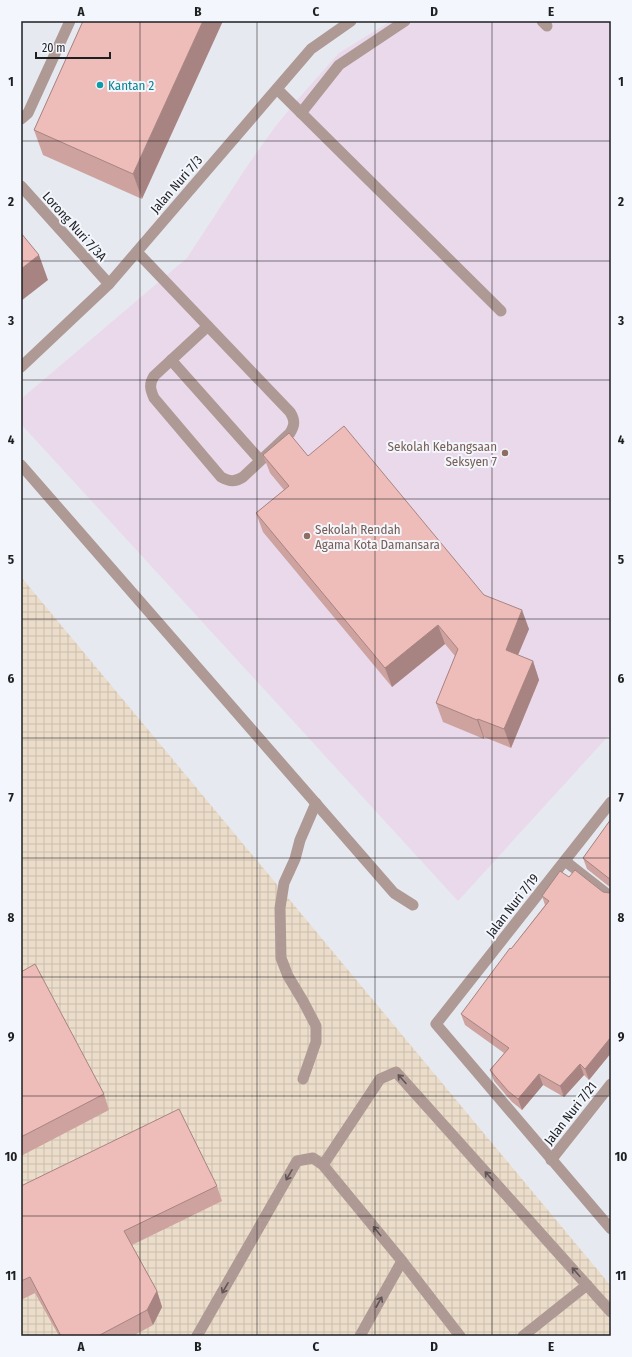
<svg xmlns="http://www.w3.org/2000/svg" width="632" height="1357" font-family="'Fira Sans Condensed',sans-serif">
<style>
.industrial{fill:url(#industrial-grid)}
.education{fill:#e9d9eb}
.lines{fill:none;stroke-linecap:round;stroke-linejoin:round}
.service{stroke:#ae9994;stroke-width:11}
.minor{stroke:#ae9994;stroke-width:11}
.wall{fill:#cea39f}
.shaded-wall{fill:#a78482}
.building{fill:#efbdb9;stroke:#a78482}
.oneway{stroke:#5f5655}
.grid{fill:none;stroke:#1e1f21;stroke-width:1;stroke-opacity:0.55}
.culture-dot{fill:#0f9aa8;stroke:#f3f6fc;stroke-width:1.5}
.education-dot{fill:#8d6e63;stroke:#f3f6fc;stroke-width:1.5}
.labels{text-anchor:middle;stroke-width:4;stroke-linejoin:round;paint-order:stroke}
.culture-label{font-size:13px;fill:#0d838f;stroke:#f3f6fc;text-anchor:start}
.street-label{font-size:13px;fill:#1e1f21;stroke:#f3f6fc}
.education-label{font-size:13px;fill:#785e54;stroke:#f3f6fc;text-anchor:end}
.neatline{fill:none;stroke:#1e1f21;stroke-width:1.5}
.grid-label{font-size:13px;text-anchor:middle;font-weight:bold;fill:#1e1f21}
</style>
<defs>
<pattern id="industrial-grid" width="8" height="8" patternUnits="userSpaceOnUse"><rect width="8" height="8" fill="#ebddca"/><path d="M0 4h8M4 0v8" fill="none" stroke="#c9bdad"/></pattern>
</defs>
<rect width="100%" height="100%" fill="#e6e9ef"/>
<path class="industrial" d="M 21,577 L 611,1286 L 611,1336 L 21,1336 Z"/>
<path class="education" d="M 391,21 L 611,21 L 611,733 L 458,901 L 21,424 L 21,399 L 187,258 L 248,165 L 275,127 L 298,99 L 339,53 Z"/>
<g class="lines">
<g class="service">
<path d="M 542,21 L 547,26"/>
<path d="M 277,89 L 501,311"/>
<path d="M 301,113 L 339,65 L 405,21"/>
<path d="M 21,119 L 28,113 L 70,21"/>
<path d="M 21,186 L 109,284"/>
<path d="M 137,252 L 290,412 C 295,420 295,425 290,433 L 243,477 C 235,482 230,482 221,477 L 154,398 C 150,389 149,384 154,376 L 208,326"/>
<path d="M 171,360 L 260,460"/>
<path d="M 21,465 L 394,893 L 413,905"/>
<path d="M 565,861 L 611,897"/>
<path d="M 303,1079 L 316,1042 L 316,1026 L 303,1001 L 288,976 L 281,958 L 280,908 L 284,883 L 295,859 L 300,840 L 316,803"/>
<path d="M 323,1165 L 380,1079 L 396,1072 L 611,1312"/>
<path d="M 197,1336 L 297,1161 L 313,1158 L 323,1165 L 402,1261"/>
<path d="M 523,1336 L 587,1285"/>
</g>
<g class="minor">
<path d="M 21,367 L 109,284 L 311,49 L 351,21"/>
<path d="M 611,802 L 436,1024 L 611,1229"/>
<path d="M 551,1160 L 611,1084"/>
<path d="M 360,1336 L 402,1261 L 460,1336"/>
</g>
</g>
<g class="wall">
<path d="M 83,21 L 142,199 L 43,155 L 34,130 Z"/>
<path d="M 263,455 L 308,456 L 484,595 L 529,629 L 518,655 L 533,661 L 539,680 L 511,748 L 484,737 L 484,739 L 443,722 L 436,703 L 455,656 L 445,644 L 392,687 L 263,532 L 256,513 L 284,490 L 270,473 Z"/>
<path d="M 611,819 L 611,888 L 587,869 L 583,858 Z"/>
<path d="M 569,877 L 603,892 L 609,893 L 611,891 L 611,1053 L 589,1080 L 584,1075 L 564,1097 L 543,1085 L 522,1110 L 512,1102 L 494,1081 L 490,1070 L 504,1053 L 465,1025 L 461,1014 L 545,905 L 542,896 Z"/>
<path d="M 21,972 L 104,1094 L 109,1110 L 21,1156 Z"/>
<path d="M 21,1186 L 217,1186 L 222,1201 L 132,1245 L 157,1291 L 162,1307 L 153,1325 L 133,1336 L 59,1336 L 35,1293 L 21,1300 Z"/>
</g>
<g class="shaded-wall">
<path d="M 203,21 L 223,21 L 142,199 L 133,174 Z"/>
<path d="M 39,255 L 48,280 L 21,301 L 21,269 Z"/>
<path d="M 522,610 L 529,629 L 512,669 L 506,650 Z"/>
<path d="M 438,625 L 445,644 L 392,687 L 385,668 Z"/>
<path d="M 533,661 L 539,680 L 511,748 L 504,729 Z"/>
<path d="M 478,719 L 484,737 L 484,739 L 477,720 Z"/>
<path d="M 611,1037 L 611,1053 L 589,1080 L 585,1069 Z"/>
<path d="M 580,1064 L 584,1075 L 564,1097 L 560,1086 Z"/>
<path d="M 539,1074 L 543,1085 L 522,1110 L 518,1099 Z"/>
<path d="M 157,1291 L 162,1307 L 153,1325 L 147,1310 Z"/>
</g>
<g class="building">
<path d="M 83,21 L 203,21 L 133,174 L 34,130 Z"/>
<path d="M 21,233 L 39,255 L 21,269 Z"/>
<path d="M 344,426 L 484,595 L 522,610 L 506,650 L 533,661 L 504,729 L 478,719 L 477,720 L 436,703 L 458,649 L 438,625 L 385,668 L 256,513 L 289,486 L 263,455 L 289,433 L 308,456 Z"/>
<path d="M 611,819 L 611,880 L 583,858 Z"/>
<path d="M 575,870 L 603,892 L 609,893 L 611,891 L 611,1037 L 585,1069 L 580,1064 L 560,1086 L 539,1074 L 518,1099 L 508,1091 L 490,1070 L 509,1048 L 461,1014 L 510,948 L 511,949 L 549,901 L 542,896 L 560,871 L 569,877 Z"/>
<path d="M 35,964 L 104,1094 L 21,1137 L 21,972 Z"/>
<path d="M 179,1109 L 217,1186 L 124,1231 L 157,1291 L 147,1310 L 98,1336 L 61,1336 L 30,1277 L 21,1281 L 21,1186 Z"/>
</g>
<defs><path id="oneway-shaft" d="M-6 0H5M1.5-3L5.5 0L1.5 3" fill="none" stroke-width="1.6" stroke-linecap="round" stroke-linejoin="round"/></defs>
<g class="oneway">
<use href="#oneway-shaft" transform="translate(402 1079) rotate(-132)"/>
<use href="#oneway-shaft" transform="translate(289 1175) rotate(120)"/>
<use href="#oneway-shaft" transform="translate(489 1176) rotate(-132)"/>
<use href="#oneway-shaft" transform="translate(377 1231) rotate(-129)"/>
<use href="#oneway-shaft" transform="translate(576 1272) rotate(-132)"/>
<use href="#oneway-shaft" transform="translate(225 1288) rotate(120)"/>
<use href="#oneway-shaft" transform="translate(379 1302) rotate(-61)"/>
</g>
<path class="grid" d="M 140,21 L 140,1336M 257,21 L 257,1336M 375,21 L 375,1336M 492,21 L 492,1336M 21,141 L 611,141M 21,261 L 611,261M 21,380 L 611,380M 21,499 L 611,499M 21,619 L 611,619M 21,738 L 611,738M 21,858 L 611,858M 21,977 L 611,977M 21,1096 L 611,1096M 21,1216 L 611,1216"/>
<circle class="culture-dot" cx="100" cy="85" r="4"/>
<g class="education-dot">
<circle cx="505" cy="453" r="4"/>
<circle cx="307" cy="536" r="4"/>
</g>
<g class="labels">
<g class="culture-label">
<text x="108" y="90">Kantan 2</text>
</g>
<g class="street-label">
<text transform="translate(176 184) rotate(-49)" y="5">Jalan Nuri 7/3</text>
<text transform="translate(75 226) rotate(48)" y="5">Lorong Nuri 7/3A</text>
<text transform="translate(512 905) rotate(-52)" y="5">Jalan Nuri 7/19</text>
<text transform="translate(570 1113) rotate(-52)" y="5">Jalan Nuri 7/21</text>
</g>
<g class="education-label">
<text x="497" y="451">Sekolah Kebangsaan<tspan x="497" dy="15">Seksyen 7</tspan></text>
<text x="315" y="534" text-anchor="start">Sekolah Rendah<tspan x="315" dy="15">Agama Kota Damansara</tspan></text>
</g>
</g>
<rect width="632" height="1357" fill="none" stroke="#f3f6fc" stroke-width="44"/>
<path d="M36 52v6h74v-6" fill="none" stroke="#1e1f21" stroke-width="2"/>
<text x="42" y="52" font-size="12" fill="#1e1f21" stroke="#f3f6fc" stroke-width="3" paint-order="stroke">20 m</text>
<rect x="22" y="22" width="588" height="1313" class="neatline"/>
<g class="grid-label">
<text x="81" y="16">A</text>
<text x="198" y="16">B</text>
<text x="316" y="16">C</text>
<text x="434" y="16">D</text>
<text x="551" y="16">E</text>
<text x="11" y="86">1</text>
<text x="621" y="86">1</text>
<text x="11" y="206">2</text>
<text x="621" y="206">2</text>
<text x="11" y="325">3</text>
<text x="621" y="325">3</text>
<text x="11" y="444">4</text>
<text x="621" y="444">4</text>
<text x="11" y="564">5</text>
<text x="621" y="564">5</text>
<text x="11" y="683">6</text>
<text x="621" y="683">6</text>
<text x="11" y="802">7</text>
<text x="621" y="802">7</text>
<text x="11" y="922">8</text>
<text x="621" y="922">8</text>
<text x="11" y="1041">9</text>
<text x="621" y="1041">9</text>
<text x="11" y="1161">10</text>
<text x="621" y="1161">10</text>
<text x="11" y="1280">11</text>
<text x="621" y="1280">11</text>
<text x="81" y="1351">A</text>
<text x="198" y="1351">B</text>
<text x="316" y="1351">C</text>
<text x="434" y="1351">D</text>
<text x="551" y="1351">E</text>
</g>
</svg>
